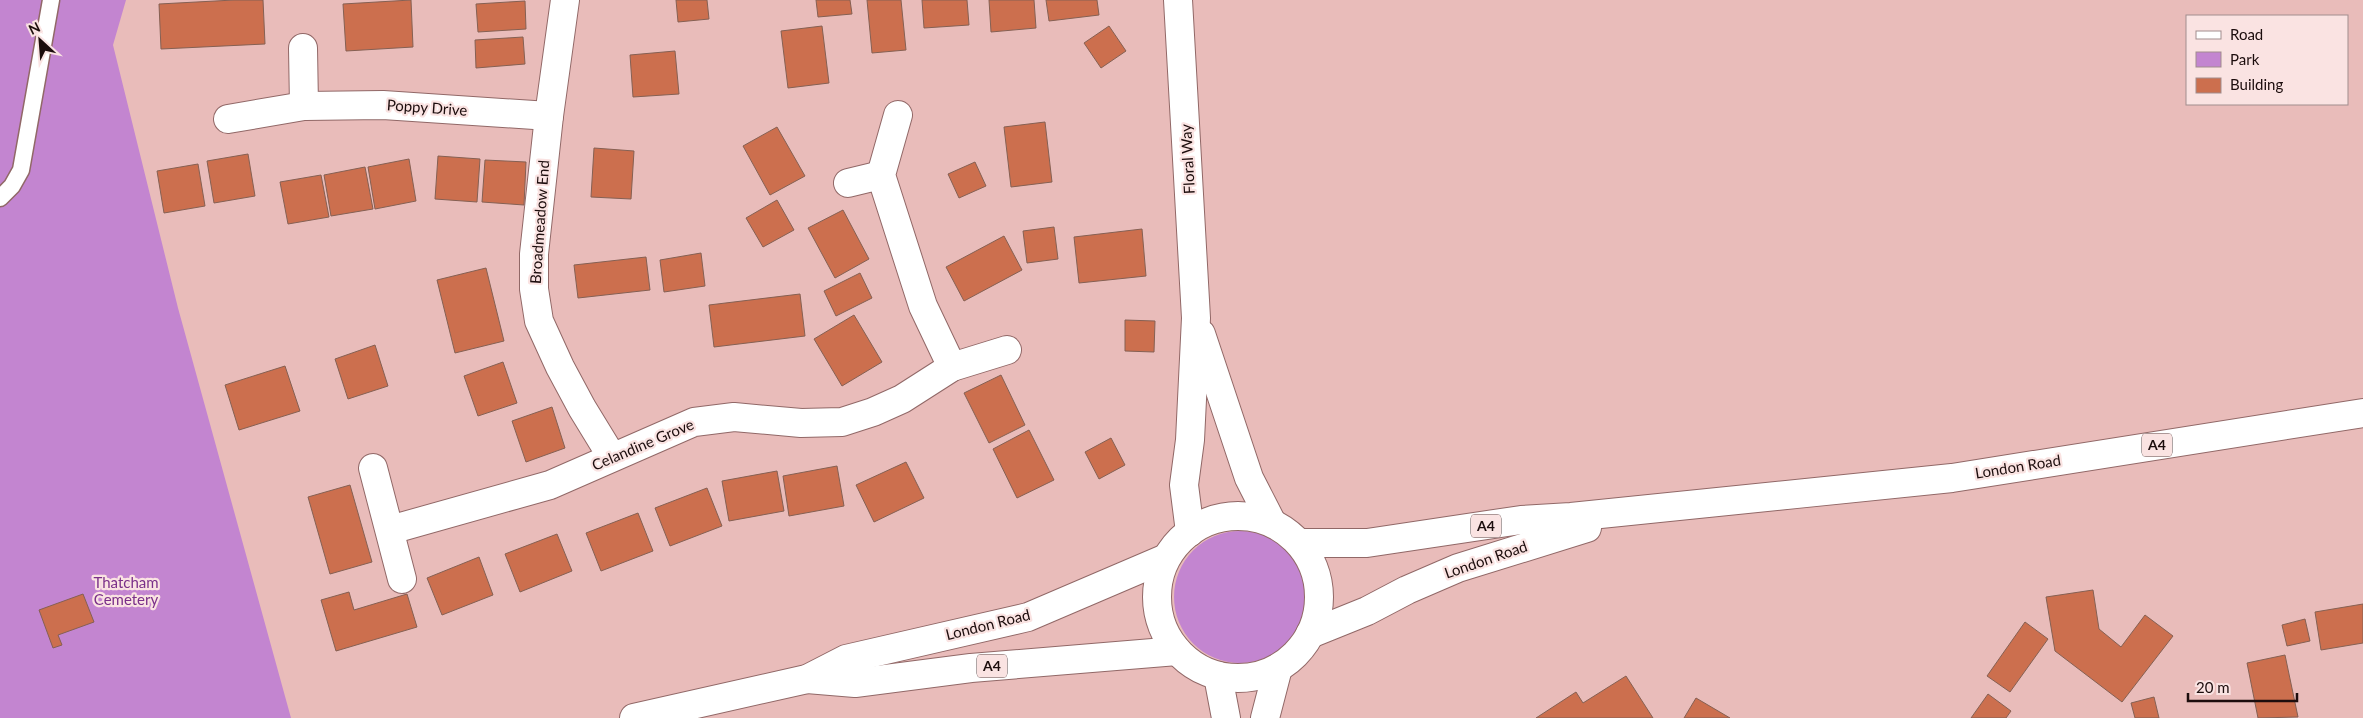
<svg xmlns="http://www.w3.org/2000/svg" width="2363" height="718" font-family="Lato,sans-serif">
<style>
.green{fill:#c385d0}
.building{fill:#cc6f4e;stroke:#856053}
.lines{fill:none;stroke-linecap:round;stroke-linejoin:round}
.lane-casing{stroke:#916867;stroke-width:19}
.street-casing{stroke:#916867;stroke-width:30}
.secondary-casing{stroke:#916867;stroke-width:30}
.primary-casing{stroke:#916867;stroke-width:30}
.lane{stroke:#fff;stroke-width:16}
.street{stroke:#fff;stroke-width:28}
.secondary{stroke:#fff;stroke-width:28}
.primary{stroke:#fff;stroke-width:28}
.labels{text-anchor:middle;stroke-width:4.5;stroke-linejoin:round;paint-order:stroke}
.shield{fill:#fae3e2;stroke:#5f4d4d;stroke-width:1}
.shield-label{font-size:14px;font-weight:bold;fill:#1c0d0d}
.street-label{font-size:15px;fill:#1c0d0d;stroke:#fae3e2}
.park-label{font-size:15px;fill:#7a2f89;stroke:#fae3e2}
</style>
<rect width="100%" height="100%" fill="#e9bcba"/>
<g class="green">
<path d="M 0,0 L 126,0 L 113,45 L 178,308 L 291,718 L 0,718 Z"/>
<circle cx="1240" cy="597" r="66"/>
</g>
<g class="building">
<path d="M 234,0 L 263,0 L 265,44 L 161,49 L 159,4 Z"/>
<path d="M 411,0 L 413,47 L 346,51 L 343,4 Z"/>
<path d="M 676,0 L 707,0 L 709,19 L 678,22 Z"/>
<path d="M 816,0 L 850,0 L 852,14 L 818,17 Z"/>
<path d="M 867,0 L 901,0 L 906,50 L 872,53 Z"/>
<path d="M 922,0 L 967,0 L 969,25 L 924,28 Z"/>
<path d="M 989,0 L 1034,0 L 1036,28 L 991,32 Z"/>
<path d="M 1046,0 L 1097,0 L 1099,15 L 1049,21 Z"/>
<path d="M 525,1 L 526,29 L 478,32 L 476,4 Z"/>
<path d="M 822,26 L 829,83 L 788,88 L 781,31 Z"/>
<path d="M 1109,26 L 1126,51 L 1101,68 L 1084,43 Z"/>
<path d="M 523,37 L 525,64 L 476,68 L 475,40 Z"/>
<path d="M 675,51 L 679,94 L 633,97 L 630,55 Z"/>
<path d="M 1045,122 L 1052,182 L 1011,187 L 1004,127 Z"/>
<path d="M 777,127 L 805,176 L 770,195 L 743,146 Z"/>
<path d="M 594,148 L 634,151 L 631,199 L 591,197 Z"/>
<path d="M 248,154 L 255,196 L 214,203 L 207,161 Z"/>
<path d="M 438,156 L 480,159 L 477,202 L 435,199 Z"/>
<path d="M 409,159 L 416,201 L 375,209 L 368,167 Z"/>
<path d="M 485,160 L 526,162 L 524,205 L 482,202 Z"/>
<path d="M 975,162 L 986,186 L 959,198 L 948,174 Z"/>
<path d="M 198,164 L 205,206 L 164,213 L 157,171 Z"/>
<path d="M 365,167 L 373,209 L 331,216 L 324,175 Z"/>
<path d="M 321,175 L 329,217 L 288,224 L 280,182 Z"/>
<path d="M 777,200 L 794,230 L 763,247 L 746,218 Z"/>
<path d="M 843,210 L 869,259 L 835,278 L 808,228 Z"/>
<path d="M 1054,227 L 1058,259 L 1027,263 L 1023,231 Z"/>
<path d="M 1142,229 L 1146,276 L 1079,283 L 1074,237 Z"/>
<path d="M 1004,236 L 1022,270 L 964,301 L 946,267 Z"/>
<path d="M 701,253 L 705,286 L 664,292 L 660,260 Z"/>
<path d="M 646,257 L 650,290 L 578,298 L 574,265 Z"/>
<path d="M 486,268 L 504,341 L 455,353 L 437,280 Z"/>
<path d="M 860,273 L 872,298 L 836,316 L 824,291 Z"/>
<path d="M 800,294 L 805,336 L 714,347 L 709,305 Z"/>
<path d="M 854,315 L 882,362 L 842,386 L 814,339 Z"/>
<path d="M 1125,320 L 1155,321 L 1154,352 L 1125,351 Z"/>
<path d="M 375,345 L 388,386 L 348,399 L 335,359 Z"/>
<path d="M 503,362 L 517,403 L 478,416 L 464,376 Z"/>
<path d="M 285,366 L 300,411 L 239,430 L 225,385 Z"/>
<path d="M 1001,375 L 1025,425 L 989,443 L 964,393 Z"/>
<path d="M 552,407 L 565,448 L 526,462 L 512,421 Z"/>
<path d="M 1029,430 L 1054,480 L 1017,498 L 993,449 Z"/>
<path d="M 1111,438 L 1125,465 L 1099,479 L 1085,452 Z"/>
<path d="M 906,462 L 924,498 L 874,522 L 856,485 Z"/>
<path d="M 837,466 L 844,506 L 789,516 L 783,476 Z"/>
<path d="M 777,471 L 784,511 L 729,521 L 722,481 Z"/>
<path d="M 350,485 L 372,562 L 330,574 L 308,497 Z"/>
<path d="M 707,488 L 722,526 L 670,546 L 655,508 Z"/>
<path d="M 638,513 L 653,551 L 601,571 L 586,533 Z"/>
<path d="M 557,534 L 572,571 L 520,592 L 505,554 Z"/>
<path d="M 479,557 L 493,595 L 442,615 L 427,578 Z"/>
<path d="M 2093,590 L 2099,629 L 2121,647 L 2145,615 L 2173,636 L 2122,702 L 2055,651 L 2046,597 Z"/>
<path d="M 349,592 L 354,610 L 407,594 L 417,627 L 336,651 L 321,600 Z"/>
<path d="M 83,594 L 94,622 L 58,635 L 62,645 L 53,648 L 39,610 Z"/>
<path d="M 2363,604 L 2363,643 L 2321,650 L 2315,612 Z"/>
<path d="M 2305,619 L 2310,641 L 2287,646 L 2282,625 Z"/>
<path d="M 2025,622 L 2048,639 L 2010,692 L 1987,676 Z"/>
<path d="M 2285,655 L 2298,717 L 2258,718 L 2247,663 Z"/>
<path d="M 1626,676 L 1653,718 L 1536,718 L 1576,692 L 1583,703 Z"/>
<path d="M 1988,694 L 2011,711 L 2006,718 L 1971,718 Z"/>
<path d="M 2154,697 L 2159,718 L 2135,718 L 2131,703 Z"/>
<path d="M 1696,698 L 1730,718 L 1684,718 Z"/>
</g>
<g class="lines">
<defs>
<path id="lane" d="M 0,198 L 12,186 L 21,170 L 51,0"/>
<g id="street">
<path d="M 565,0 L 549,116 L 534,254 L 534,289 L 539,321 L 560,367 L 582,408 L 612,457"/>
<path d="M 303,48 L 304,106"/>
<path d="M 898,115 L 881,175 L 923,306 L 952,367"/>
<path d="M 228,119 L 304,106 L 383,105 L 549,116"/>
<path d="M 848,183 L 881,175"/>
<path d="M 373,468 L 402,579"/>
<path d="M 390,530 L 550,485 L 694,422 L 734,417 L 801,423 L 842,422 L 873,412 L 902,399 L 952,367 L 1007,350"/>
</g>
<g id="secondary">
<path d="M 1178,0 L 1196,318 L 1190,440 L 1184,485 L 1190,532"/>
<path d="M 1201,334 L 1249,478 L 1272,523"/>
<path d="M 1218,676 L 1226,718"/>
<path d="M 1265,718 L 1278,668"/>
</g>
<g id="primary">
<circle cx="1238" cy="597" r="81"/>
<path d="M 1301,543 L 1367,543 L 1521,520 L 1571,517 L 1952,478 L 2363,413"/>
<path d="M 1310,634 L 1367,611 L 1407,590 L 1458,568 L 1587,528"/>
<path d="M 807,679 L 855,683 L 971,668 L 1177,651"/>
<path d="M 634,718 L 807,679 L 846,659 L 1028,617 L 1166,558"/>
</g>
</defs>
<use href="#lane" class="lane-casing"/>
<use href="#street" class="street-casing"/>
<use href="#secondary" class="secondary-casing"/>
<use href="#primary" class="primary-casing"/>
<use href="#lane" class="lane"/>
<use href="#street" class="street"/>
<use href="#secondary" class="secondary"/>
<use href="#primary" class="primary"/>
</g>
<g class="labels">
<g class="shield">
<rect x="2142" y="433.5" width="30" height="23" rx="4"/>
<rect x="1471" y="514.5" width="30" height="23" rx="4"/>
<rect x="977" y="654.5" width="30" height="23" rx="4"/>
</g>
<g class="shield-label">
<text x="2157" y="450">A4</text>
<text x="1486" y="531">A4</text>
<text x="992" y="671">A4</text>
</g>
<g class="street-label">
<text transform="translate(427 108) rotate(4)" y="5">Poppy Drive</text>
<text transform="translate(1188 159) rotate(-93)" y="5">Floral Way</text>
<text transform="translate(540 222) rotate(-86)" y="5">Broadmeadow End</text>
<text transform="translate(643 445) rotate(-23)" y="5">Celandine Grove</text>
<text transform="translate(2018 467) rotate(-9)" y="5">London Road</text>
<text transform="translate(1486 560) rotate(-19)" y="5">London Road</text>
<text transform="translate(988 625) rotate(-14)" y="5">London Road</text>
</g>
<g class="park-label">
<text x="126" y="588">Thatcham<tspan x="126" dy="17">Cemetery</tspan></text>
</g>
</g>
<rect x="2186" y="15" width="162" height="90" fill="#fae3e2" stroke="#a18d8d"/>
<rect x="2196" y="31" width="25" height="8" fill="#ffffff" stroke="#a18d8d"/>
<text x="2230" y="40" font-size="15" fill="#1c0d0d">Road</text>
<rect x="2196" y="52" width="25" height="15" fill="#c385d0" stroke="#a18d8d"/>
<text x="2230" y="65" font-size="15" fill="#1c0d0d">Park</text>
<rect x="2196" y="78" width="25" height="15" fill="#cc6f4e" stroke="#a18d8d"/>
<text x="2230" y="90" font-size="15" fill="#1c0d0d">Building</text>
<g transform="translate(40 40) rotate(334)" stroke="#fae3e2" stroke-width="4" paint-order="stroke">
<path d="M0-4L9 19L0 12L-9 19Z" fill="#1c0d0d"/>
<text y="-8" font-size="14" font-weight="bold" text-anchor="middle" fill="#1c0d0d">N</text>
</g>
<path d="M2188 693v8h109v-8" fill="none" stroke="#1c0d0d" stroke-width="2.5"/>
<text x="2196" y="693" font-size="15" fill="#1c0d0d" stroke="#fae3e2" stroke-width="4" paint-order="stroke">20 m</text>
</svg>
